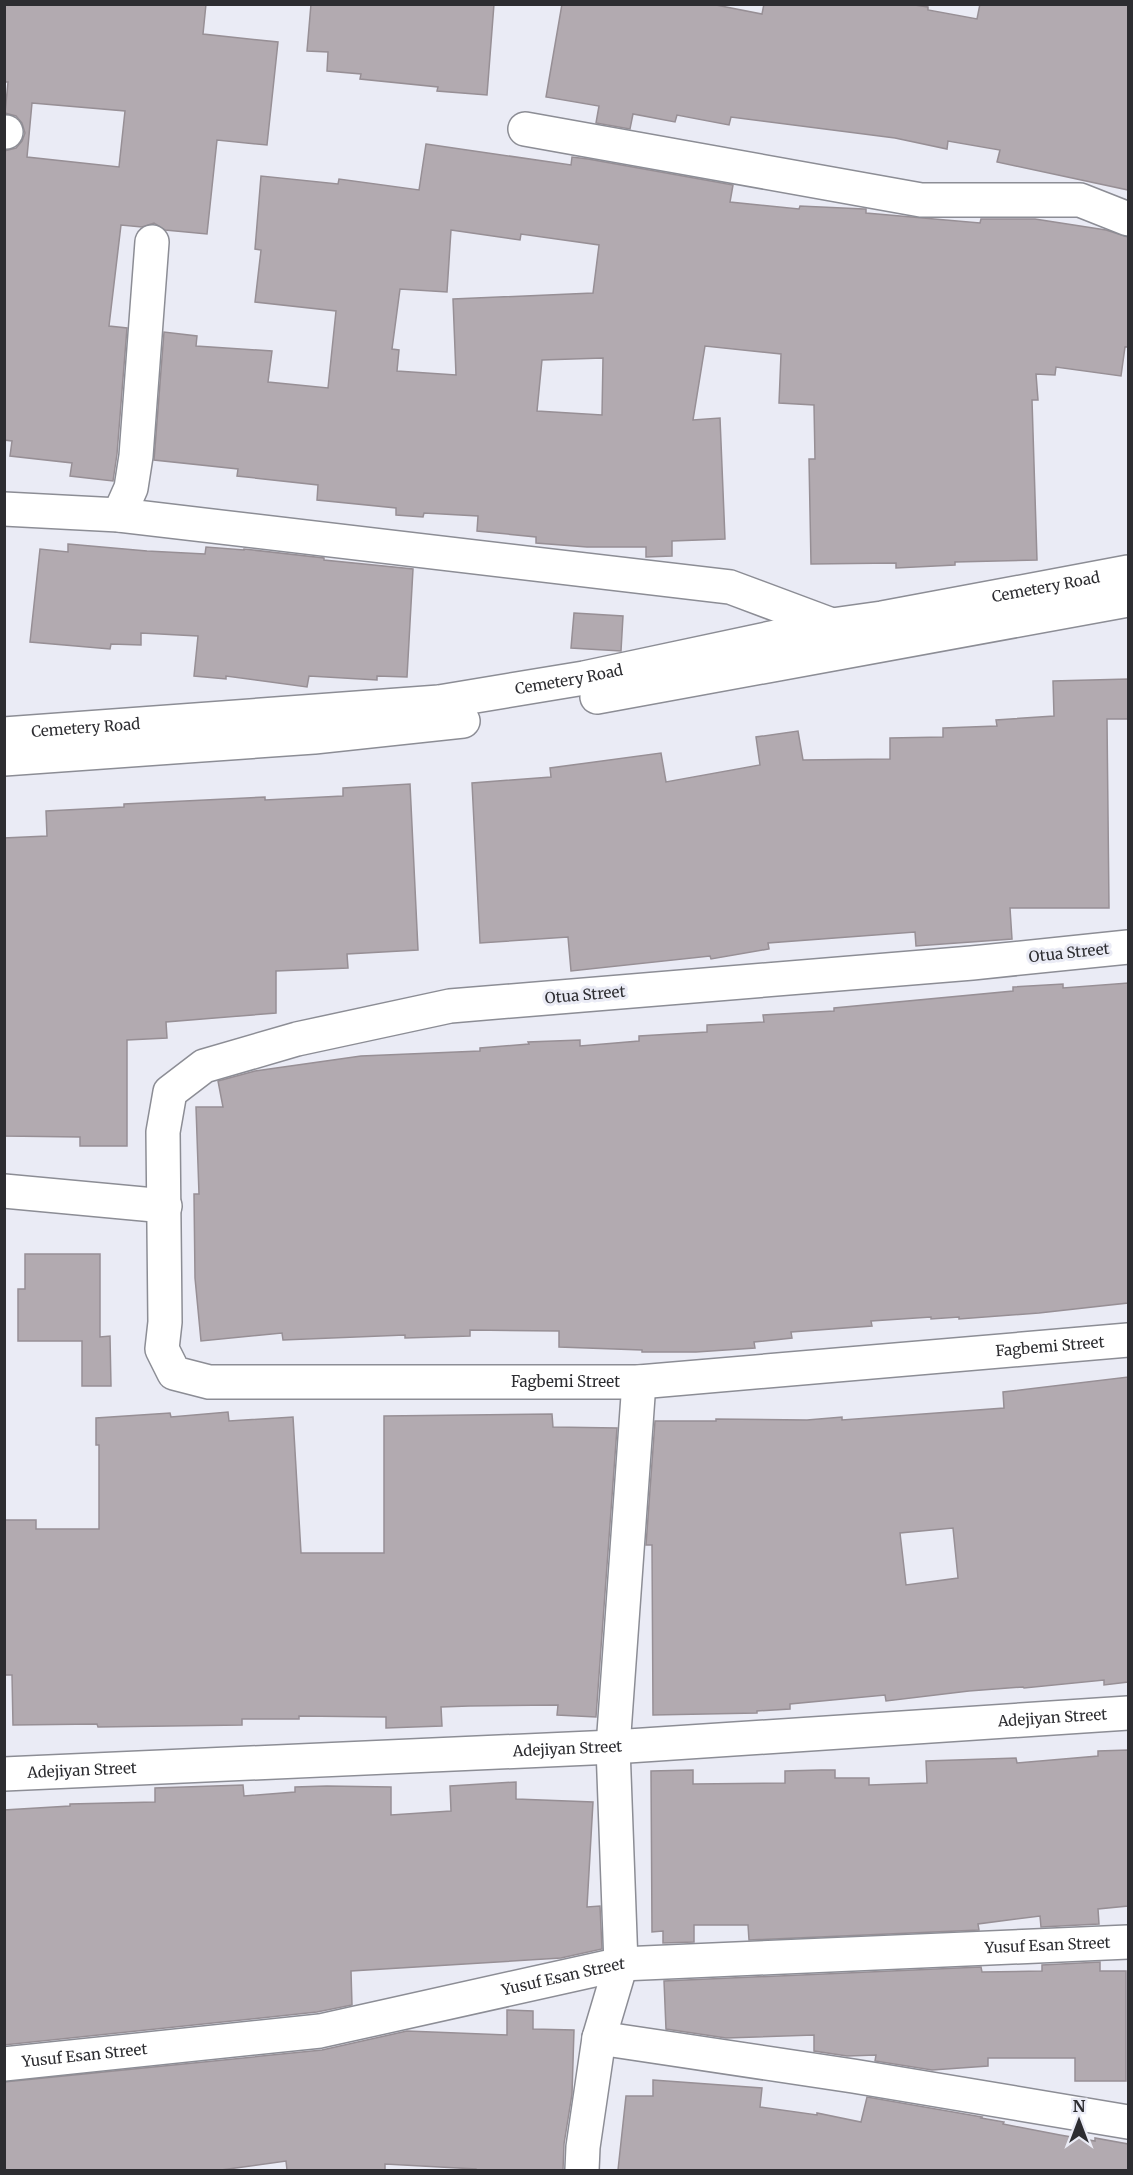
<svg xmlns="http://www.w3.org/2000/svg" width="1133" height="2175" font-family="Merriweather,serif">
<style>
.building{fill:#b2aab0;stroke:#978f95;stroke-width:1.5;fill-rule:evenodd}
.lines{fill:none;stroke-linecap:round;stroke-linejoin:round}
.minor-casing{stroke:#8c8d95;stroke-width:36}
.major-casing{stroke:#8c8d95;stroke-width:36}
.minor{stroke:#fff;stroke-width:33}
.major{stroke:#fff;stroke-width:33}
.labels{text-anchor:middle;stroke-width:6;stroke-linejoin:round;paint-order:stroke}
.street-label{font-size:15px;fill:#2d2d31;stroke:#eaebf5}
</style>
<rect width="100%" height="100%" fill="#eaebf5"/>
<g class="building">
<path d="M 4,4 L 206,4 L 203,34 L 278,42 L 267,145 L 217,140 L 207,234 L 165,230 L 154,223 L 142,227 L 121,225 L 109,326 L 127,328 L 117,454 L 113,481 L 70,476 L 72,463 L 10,456 L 12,441 L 4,440 L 4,151 L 16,148 L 22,141 L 25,133 L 22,123 L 16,116 L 5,113 L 8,82 L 4,82 ZM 32,103 L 125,111 L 119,167 L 27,157 Z"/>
<path d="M 311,4 L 494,4 L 487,95 L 437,91 L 438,87 L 360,79 L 361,74 L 327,71 L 328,52 L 307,51 Z"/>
<path d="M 562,4 L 711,4 L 762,14 L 764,4 L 908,4 L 928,7 L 928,10 L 977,19 L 980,4 L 1128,4 L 1128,190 L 997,162 L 1000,150 L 948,141 L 947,149 L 895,138 L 731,117 L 729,125 L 677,115 L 675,122 L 633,114 L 630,129 L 596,123 L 599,106 L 546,97 Z"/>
<path d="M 426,144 L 571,165 L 572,157 L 588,159 L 733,185 L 730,202 L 799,209 L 800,206 L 864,209 L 866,209 L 866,213 L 980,223 L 981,219 L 1035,219 L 1106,230 L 1128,237 L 1128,347 L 1125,347 L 1121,376 L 1056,367 L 1055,375 L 1036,374 L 1038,400 L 1032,400 L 1037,560 L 955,562 L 955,565 L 896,568 L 896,563 L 811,564 L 809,459 L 815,459 L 814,405 L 779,403 L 781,354 L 705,346 L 693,420 L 720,418 L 725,539 L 672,541 L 672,556 L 646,557 L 646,547 L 587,547 L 536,543 L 536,537 L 477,531 L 478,516 L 424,513 L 423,517 L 396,515 L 396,508 L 317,500 L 318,485 L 237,476 L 238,469 L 154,460 L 164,332 L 197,336 L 196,346 L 272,351 L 268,382 L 328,388 L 336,311 L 255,302 L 261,250 L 255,249 L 261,176 L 338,184 L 339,179 L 419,190 ZM 451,230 L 520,240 L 521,234 L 599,245 L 593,293 L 453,299 L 456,375 L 397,371 L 399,350 L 392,349 L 400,289 L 447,292 ZM 603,358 L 602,415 L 537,411 L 542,360 Z"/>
<path d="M 68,544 L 147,551 L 205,554 L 206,547 L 244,550 L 244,549 L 324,558 L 324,560 L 413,569 L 407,677 L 377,676 L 377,680 L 309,676 L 307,687 L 226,676 L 226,679 L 194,676 L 198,636 L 141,633 L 141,645 L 111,644 L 110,649 L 30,642 L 40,549 L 68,552 Z"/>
<path d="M 574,613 L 623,616 L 621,651 L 571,648 Z"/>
<path d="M 1128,679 L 1128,719 L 1107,719 L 1109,908 L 1010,908 L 1012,939 L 916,946 L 915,932 L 768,943 L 769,949 L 711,959 L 710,956 L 571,971 L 568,937 L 480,943 L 472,783 L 551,777 L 550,768 L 661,753 L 666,782 L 760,765 L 756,737 L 798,731 L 803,760 L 890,759 L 890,738 L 943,737 L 943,728 L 997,726 L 996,720 L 1054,716 L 1053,681 Z"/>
<path d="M 410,784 L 418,950 L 347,954 L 348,968 L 276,971 L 276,1013 L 166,1022 L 167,1038 L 127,1040 L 127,1146 L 80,1146 L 80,1137 L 4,1136 L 4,838 L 47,836 L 46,811 L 124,807 L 124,804 L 265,797 L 265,800 L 343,796 L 343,788 Z"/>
<path d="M 1128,983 L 1128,1303 L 1039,1313 L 959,1319 L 959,1317 L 931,1319 L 931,1317 L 871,1321 L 872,1326 L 791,1332 L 792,1338 L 754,1342 L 755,1348 L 696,1352 L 642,1352 L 642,1350 L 559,1347 L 559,1331 L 470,1330 L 470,1336 L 405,1338 L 405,1335 L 283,1340 L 282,1333 L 201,1341 L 195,1278 L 194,1194 L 199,1194 L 196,1107 L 223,1107 L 218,1081 L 255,1071 L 361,1056 L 480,1051 L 480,1048 L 529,1044 L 528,1042 L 580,1040 L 580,1046 L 639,1041 L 639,1036 L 707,1032 L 707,1025 L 764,1022 L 763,1015 L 834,1011 L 834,1008 L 1013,991 L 1013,987 L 1063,984 L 1063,988 Z"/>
<path d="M 25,1254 L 100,1254 L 100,1337 L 110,1336 L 111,1386 L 82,1386 L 82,1341 L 18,1341 L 18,1289 L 25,1289 Z"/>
<path d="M 1128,1377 L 1128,1682 L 1104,1685 L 1104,1680 L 1024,1688 L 1023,1687 L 969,1691 L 886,1701 L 885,1695 L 790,1704 L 790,1709 L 757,1711 L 757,1713 L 653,1715 L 652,1545 L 646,1545 L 655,1421 L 716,1421 L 716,1419 L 807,1420 L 842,1417 L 842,1420 L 1004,1408 L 1003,1392 ZM 953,1528 L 958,1578 L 906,1585 L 900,1533 Z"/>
<path d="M 228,1412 L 229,1421 L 293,1417 L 301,1553 L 384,1553 L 384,1416 L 552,1414 L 553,1427 L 617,1428 L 596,1717 L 557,1715 L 558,1705 L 469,1706 L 441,1707 L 442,1726 L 386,1728 L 386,1717 L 299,1716 L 299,1719 L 242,1719 L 242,1725 L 98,1727 L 97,1724 L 13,1725 L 12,1675 L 4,1675 L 4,1520 L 36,1520 L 36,1529 L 99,1529 L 99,1445 L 96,1445 L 96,1418 L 170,1413 L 171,1417 Z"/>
<path d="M 1128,1750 L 1128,1906 L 1098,1909 L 1099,1924 L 1041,1927 L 1040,1916 L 978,1924 L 979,1930 L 749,1940 L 748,1925 L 694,1925 L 694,1942 L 663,1943 L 663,1931 L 652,1932 L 651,1771 L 693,1770 L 693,1784 L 785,1783 L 785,1771 L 821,1770 L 835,1770 L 835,1778 L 869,1778 L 869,1785 L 927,1783 L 926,1761 L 1016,1758 L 1017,1763 L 1098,1756 L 1098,1751 Z"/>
<path d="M 516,1782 L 516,1799 L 593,1802 L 587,1907 L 600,1906 L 602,1949 L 561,1958 L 351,1971 L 352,2005 L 317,2012 L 4,2045 L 4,1810 L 70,1806 L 70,1804 L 155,1802 L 155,1788 L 243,1785 L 244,1796 L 295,1792 L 295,1787 L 327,1786 L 391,1787 L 391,1815 L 451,1811 L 450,1786 Z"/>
<path d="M 1100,1962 L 1100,1971 L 1126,1971 L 1126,2081 L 1075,2081 L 1075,2058 L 988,2058 L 988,2066 L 932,2070 L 875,2061 L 876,2055 L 847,2056 L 814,2051 L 814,2035 L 726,2038 L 666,2029 L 664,1981 L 981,1967 L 982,1972 L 1042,1971 L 1042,1965 Z"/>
<path d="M 507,2010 L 533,2011 L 533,2029 L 574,2030 L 572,2094 L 564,2144 L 563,2170 L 476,2170 L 476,2169 L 385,2164 L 385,2170 L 287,2170 L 286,2161 L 221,2170 L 4,2170 L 4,2082 L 322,2050 L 407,2031 L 507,2035 Z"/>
<path d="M 653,2080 L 762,2088 L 760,2107 L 817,2115 L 817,2113 L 861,2122 L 867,2097 L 982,2117 L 981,2118 L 1004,2122 L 1003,2124 L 1060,2135 L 1095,2141 L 1095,2138 L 1128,2144 L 1128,2170 L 618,2170 L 626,2096 L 653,2096 Z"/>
</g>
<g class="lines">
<defs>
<g id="minor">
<path d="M 525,129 L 921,200 L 1080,200 L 1128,219"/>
<path d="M 4,132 L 6,132"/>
<path d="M 4,509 L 119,515 L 730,587 L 832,625"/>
<path d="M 119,515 L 131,488 L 136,456 L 152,242"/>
<path id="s1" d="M 1128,947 L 972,963 L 450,1006 L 297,1039 L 204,1066 L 170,1092 L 163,1132 L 165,1322 L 162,1349 L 174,1373 L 209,1382 L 639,1382 L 1128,1340"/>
<path d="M 4,1191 L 165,1206"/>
<path id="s2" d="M 4,1774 L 613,1747 L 1128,1713"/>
<path d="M 599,2038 L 853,2076 L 1128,2122"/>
<path id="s3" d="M 4,2064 L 320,2031 L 621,1964 L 1128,1942"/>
<path d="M 582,2170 L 583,2147 L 599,2038 L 621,1964 L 613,1747 L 639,1382"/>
</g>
<g id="major">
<path d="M 597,697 L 1128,600"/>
<path id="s4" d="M 4,734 L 439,702 L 584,678 L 832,625 L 882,618 L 1128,572"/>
<path d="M 4,759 L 314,737 L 463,721"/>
</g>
</defs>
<use href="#minor" class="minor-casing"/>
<use href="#major" class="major-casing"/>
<use href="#minor" class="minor"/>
<use href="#major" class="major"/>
</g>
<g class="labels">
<g class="street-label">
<text dy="5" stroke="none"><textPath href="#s4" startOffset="1054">Cemetery Road</textPath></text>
<text dy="5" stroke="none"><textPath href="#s4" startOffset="568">Cemetery Road</textPath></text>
<text dy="5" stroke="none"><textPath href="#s4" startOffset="82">Cemetery Road</textPath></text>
<text transform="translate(1069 953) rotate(-6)" y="5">Otua Street</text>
<text transform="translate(585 995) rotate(-5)" y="5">Otua Street</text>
<text dy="5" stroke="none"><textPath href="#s1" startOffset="2140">Fagbemi Street</textPath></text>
<text dy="5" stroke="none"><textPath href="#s1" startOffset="1654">Fagbemi Street</textPath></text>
<text dy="5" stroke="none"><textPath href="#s2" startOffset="1050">Adejiyan Street</textPath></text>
<text dy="5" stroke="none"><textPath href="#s2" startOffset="564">Adejiyan Street</textPath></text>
<text dy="5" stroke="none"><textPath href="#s2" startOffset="78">Adejiyan Street</textPath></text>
<text dy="5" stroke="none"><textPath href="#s3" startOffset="1053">Yusuf Esan Street</textPath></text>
<text dy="5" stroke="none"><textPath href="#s3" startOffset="567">Yusuf Esan Street</textPath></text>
<text dy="5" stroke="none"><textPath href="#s3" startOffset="81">Yusuf Esan Street</textPath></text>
</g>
</g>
<rect width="1133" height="2175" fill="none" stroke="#2d2d31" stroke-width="12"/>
<g transform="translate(1079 2121)" stroke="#eaebf5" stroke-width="4.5" paint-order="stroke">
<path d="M0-4.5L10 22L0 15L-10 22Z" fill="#2d2d31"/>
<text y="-9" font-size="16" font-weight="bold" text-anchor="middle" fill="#2d2d31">N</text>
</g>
</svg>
